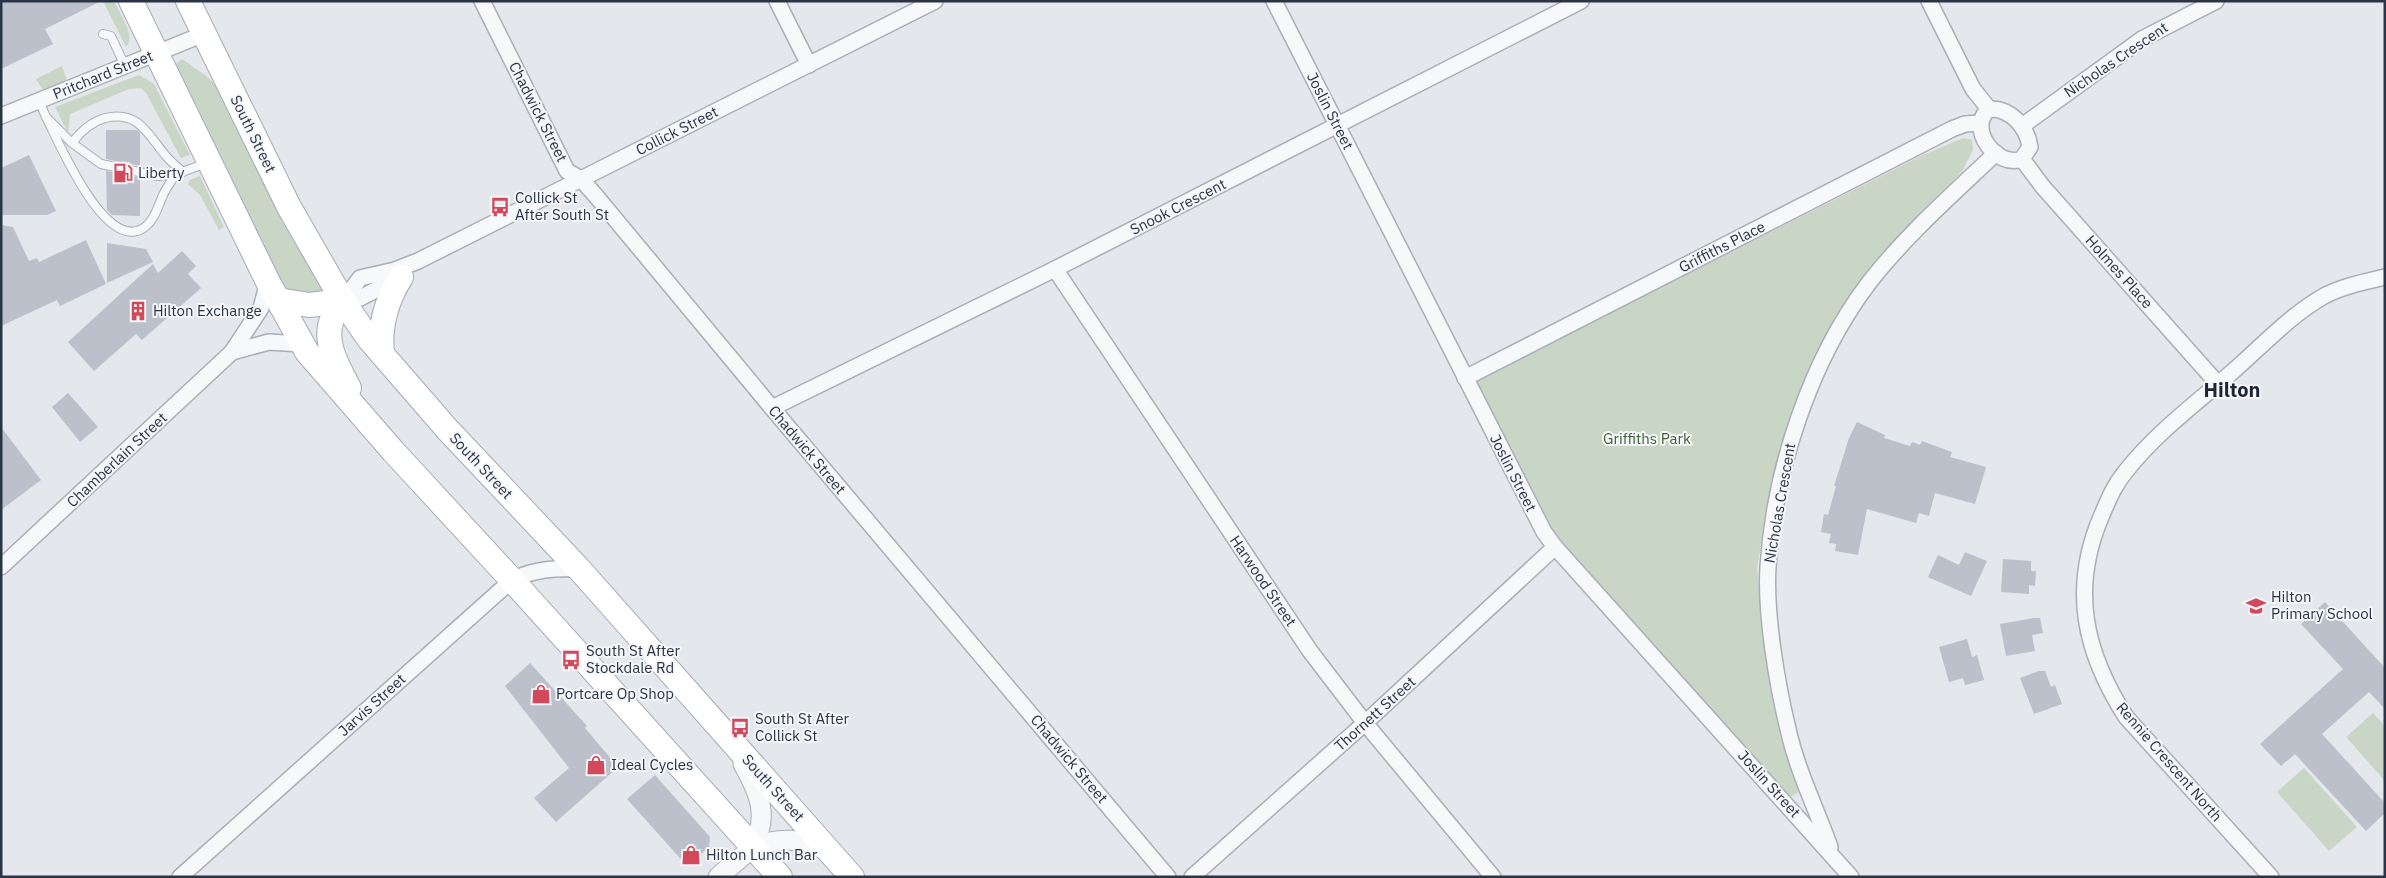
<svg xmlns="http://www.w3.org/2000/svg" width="2386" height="878" font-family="'IBM Plex Sans',sans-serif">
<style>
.green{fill:#c9d6c5}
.building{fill:#bbc0ca}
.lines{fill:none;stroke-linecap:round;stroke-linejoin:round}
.service-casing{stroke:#a9aeb7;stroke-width:10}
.minor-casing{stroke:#a9aeb7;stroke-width:18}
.tertiary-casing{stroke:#a9aeb7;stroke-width:21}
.primary-casing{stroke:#a3abb8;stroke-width:26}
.service{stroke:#f7f8fa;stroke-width:8}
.minor{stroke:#f7f8fa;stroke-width:15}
.tertiary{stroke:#f7f8fa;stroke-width:19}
.primary{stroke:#fff;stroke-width:24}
.labels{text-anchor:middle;stroke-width:4;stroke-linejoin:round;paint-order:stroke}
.street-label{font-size:15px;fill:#2b3445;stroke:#f4f6f9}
.poi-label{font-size:15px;fill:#2b3445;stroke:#f4f6f9;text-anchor:start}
.park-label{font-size:15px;fill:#3f6138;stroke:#f4f6f9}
.district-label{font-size:20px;font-weight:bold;fill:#1d2536;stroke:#f4f6f9}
</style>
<rect width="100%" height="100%" fill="#e4e7ec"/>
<g class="green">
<path d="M 103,1 L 114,1 C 119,13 137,36 126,47 Z"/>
<path d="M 182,59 L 205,75 L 217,86 L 324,292 L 296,295 L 283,288 L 174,65 Z"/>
<path d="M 62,66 L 67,80 L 43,90 L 36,79 Z"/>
<path d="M 139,75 L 154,84 L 190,155 L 181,158 L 146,93 L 141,88 L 129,89 L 70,114 L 68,133 L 55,107 Z"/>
<path d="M 1963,138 L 1972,140 L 1973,150 L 1963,170 L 1847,302 L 1807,373 L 1780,448 L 1766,509 L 1757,570 L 1780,736 L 1799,792 L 1788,798 L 1562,545 L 1539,513 L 1475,381 L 1923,155 Z"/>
<path d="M 200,176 L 224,227 L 219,230 L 200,195 L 188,184 L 190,180 Z"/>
<path d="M 2373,713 L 2385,726 L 2385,781 L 2346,737 Z"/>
<path d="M 2304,768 L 2357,827 L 2329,851 L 2277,792 Z"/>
</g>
<g class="building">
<path d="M 1,1 L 101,1 L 45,29 L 53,44 L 1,69 Z"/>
<path d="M 106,130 L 137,130 L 140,133 L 140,166 L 106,159 Z"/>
<path d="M 29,155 L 56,211 L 47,215 L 1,215 L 1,168 Z"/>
<path d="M 106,171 L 140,178 L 140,216 L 112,215 L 107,210 Z"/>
<path d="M 1,225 L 13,227 L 29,261 L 37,258 L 39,262 L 86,240 L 106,284 L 60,306 L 57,300 L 1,326 Z"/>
<path d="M 107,243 L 146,249 L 153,262 L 107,283 Z"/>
<path d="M 182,251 L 196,266 L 188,274 L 201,288 L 142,340 L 136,334 L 94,371 L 68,342 L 153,264 L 158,273 Z"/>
<path d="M 68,393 L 98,427 L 80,442 L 52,407 Z"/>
<path d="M 1857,422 L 1885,435 L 1884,438 L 1910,446 L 1912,442 L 1920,445 L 1922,441 L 1952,452 L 1950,457 L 1986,467 L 1975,504 L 1935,493 L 1929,516 L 1919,513 L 1916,523 L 1867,509 L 1858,555 L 1835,551 L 1836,544 L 1829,543 L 1831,534 L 1821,532 L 1824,514 L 1828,515 L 1836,486 L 1834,486 L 1849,438 Z"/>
<path d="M 1,427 L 41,480 L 1,510 Z"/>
<path d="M 1965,552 L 1987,561 L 1971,596 L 1928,577 L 1938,555 L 1959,565 Z"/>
<path d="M 2003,559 L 2031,561 L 2031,571 L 2036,571 L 2035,586 L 2029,585 L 2029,594 L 2001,592 Z"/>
<path d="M 2325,602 L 2385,668 L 2385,709 L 2369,692 L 2322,734 L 2385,803 L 2385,813 L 2366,831 L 2295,754 L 2281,766 L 2260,744 L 2343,669 L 2301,624 Z"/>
<path d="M 2034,618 L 2040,618 L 2043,633 L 2032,635 L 2035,651 L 2006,656 L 2000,624 Z"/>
<path d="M 1967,639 L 1972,657 L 1977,655 L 1984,680 L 1965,685 L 1963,678 L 1949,682 L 1939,647 Z"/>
<path d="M 530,663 L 587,726 L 585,728 L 618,767 L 556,822 L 534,798 L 569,768 L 505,686 Z"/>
<path d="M 2039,671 L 2045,671 L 2051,687 L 2055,685 L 2062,704 L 2034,714 L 2020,678 Z"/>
<path d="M 655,775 L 710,837 L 709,847 L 687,866 L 627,799 Z"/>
</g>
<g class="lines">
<defs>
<g id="service">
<path d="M 103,34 L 111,36 L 125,66"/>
<path d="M 39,101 L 46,117 L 72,143 L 101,164 L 158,176 L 176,174 L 207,163"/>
<path d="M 46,117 C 59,142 106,256 145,227 C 156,218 158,205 164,193 C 167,187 172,180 176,174"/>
<path d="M 72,143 C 81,131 91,122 105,118 C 139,110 148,135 166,156 C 171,162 177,167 183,172"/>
</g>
<g id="minor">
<path d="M 482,1 L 567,171 L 581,179 L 596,196 L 772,408 L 1168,877"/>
<path d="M 777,1 L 809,65"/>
<path d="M 1274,1 L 1544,532 L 1555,547 L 1851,877"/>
<path d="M 1929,1 L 1973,89 L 1989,109"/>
<path d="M 1989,109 C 2011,108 2027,127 2030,147 L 2022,159 C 1997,169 1966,128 1989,109 Z"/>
<path d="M 1,116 L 204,34"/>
<path d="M 2022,126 L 2142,39 L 2216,1"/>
<path d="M 2022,159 L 2043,187 L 2218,384"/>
<path d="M 1055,269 L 1310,651 L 1365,723 L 1493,877"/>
<path d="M 343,301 L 360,278 L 395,270 L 418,261 L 935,1"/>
<path d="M 343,301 L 360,298 L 399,278"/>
<path d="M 232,352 L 269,342 L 301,344"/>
<path d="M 1465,378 L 1952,129 L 1965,124 L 1980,123"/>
<path d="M 772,408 L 1055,269 L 1581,1"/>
<path d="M 1,567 L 232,352 L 261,308 L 268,282"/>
<path d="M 1830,847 C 1816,808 1797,770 1788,729 C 1777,684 1765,613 1768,567 C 1774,471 1810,361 1868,284 C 1905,236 1953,194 1996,153"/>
<path d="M 180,877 L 512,580 C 534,569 555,568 579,569"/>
<path d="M 1192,877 L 1365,723 L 1555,547"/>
<path d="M 2271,877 L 2126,717 C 2085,653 2070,590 2101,517 C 2108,501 2114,485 2126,471 C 2155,434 2195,404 2231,373 C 2260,348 2289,316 2324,296 C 2343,286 2364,282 2385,277"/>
</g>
<g id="tertiary">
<path d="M 752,846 C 786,837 796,838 828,851"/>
<path d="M 718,877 C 728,867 745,857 753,845 C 770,816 758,791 743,764"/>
</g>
<g id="primary">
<path d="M 131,1 L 268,282 L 307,352 L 393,451 L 512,580 L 780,877"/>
<path d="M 188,1 L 289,207 L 343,301 L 369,339 L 447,429 L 579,569 L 852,877"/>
<path d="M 278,300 L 309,305 L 343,301"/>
<path d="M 343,301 C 339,307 333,315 331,322 C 324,345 339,368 349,388"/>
<path d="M 382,354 C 379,326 386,301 401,277"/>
</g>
</defs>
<use href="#service" class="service-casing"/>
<use href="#minor" class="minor-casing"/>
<use href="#tertiary" class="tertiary-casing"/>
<use href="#primary" class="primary-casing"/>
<use href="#service" class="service"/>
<use href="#minor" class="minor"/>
<use href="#tertiary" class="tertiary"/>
<use href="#primary" class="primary"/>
</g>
<defs>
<symbol id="fuel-bare" viewBox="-9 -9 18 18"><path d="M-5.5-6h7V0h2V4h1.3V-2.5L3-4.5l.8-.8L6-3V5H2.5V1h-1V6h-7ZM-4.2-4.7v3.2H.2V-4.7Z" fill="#d1495b" stroke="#f4f6f9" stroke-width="2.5" paint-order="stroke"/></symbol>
<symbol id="bus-bare" viewBox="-9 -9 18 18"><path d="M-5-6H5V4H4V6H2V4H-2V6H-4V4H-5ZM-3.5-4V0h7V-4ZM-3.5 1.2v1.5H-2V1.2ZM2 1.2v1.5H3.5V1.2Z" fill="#d1495b" stroke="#f4f6f9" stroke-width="2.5" paint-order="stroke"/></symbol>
<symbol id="building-bare" viewBox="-9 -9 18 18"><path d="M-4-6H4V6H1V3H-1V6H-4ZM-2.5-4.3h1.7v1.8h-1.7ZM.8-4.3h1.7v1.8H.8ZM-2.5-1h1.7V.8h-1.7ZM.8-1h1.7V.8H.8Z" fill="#d1495b" stroke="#f4f6f9" stroke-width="2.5" paint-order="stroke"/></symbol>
<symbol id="school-bare" viewBox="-9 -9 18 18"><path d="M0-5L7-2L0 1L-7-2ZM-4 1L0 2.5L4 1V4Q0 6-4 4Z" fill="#d1495b" stroke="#f4f6f9" stroke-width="2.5" paint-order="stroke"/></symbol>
<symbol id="shop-bare" viewBox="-9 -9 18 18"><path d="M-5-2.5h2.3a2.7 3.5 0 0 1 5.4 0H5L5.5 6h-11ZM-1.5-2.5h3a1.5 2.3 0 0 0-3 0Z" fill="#d1495b" stroke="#f4f6f9" stroke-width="2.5" paint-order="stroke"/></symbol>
</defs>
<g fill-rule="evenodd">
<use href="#fuel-bare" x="109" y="159" width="28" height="28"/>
<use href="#bus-bare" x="486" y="193" width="28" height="28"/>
<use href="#building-bare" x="124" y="297" width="28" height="28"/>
<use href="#school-bare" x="2242" y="592" width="28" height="28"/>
<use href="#bus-bare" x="557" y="646" width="28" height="28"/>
<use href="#shop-bare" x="527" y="680" width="28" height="28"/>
<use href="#bus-bare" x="726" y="714" width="28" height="28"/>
<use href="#shop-bare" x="582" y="751" width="28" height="28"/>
<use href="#shop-bare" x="677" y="841" width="28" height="28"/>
</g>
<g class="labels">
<g class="street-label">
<text transform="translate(2116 60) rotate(-34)" y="5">Nicholas Crescent</text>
<text transform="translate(103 75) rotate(-22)" y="5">Pritchard Street</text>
<text transform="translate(1330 111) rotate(63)" y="5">Joslin Street</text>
<text transform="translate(538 112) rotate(63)" y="5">Chadwick Street</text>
<text transform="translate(677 131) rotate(-27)" y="5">Collick Street</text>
<text transform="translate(253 134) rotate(64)" y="5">South Street</text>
<text transform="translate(1178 207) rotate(-27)" y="5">Snook Crescent</text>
<text transform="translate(1722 247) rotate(-27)" y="5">Griffiths Place</text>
<text transform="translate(2119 272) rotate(48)" y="5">Holmes Place</text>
<text transform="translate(807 450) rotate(50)" y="5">Chadwick Street</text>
<text transform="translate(117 460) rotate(-43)" y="5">Chamberlain Street</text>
<text transform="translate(481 466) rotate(47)" y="5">South Street</text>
<text transform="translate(1513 473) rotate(63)" y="5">Joslin Street</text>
<text transform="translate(1780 503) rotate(-80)" y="5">Nicholas Crescent</text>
<text transform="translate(1263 581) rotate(56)" y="5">Harwood Street</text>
<text transform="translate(372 705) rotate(-42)" y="5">Jarvis Street</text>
<text transform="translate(1375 714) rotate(-42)" y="5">Thornett Street</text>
<text transform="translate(1069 759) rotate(50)" y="5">Chadwick Street</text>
<text transform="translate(2169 762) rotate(49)" y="5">Rennie Crescent North</text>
<text transform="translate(1769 784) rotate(48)" y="5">Joslin Street</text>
<text transform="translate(773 788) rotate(48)" y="5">South Street</text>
</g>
<g class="poi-label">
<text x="138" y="178">Liberty</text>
<text x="515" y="203">Collick St<tspan x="515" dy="17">After South St</tspan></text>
<text x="153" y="316">Hilton Exchange</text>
<text x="2271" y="602">Hilton<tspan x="2271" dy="17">Primary School</tspan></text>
<text x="586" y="656">South St After<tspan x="586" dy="17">Stockdale Rd</tspan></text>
<text x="556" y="699">Portcare Op Shop</text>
<text x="755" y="724">South St After<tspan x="755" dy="17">Collick St</tspan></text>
<text x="611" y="770">Ideal Cycles</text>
<text x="706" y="860">Hilton Lunch Bar</text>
</g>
<g class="park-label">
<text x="1647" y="444">Griffiths Park</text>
</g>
<g class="district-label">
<text x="2232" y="397">Hilton</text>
</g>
</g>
<rect width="2386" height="878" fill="none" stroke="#2b3445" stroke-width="5"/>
</svg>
